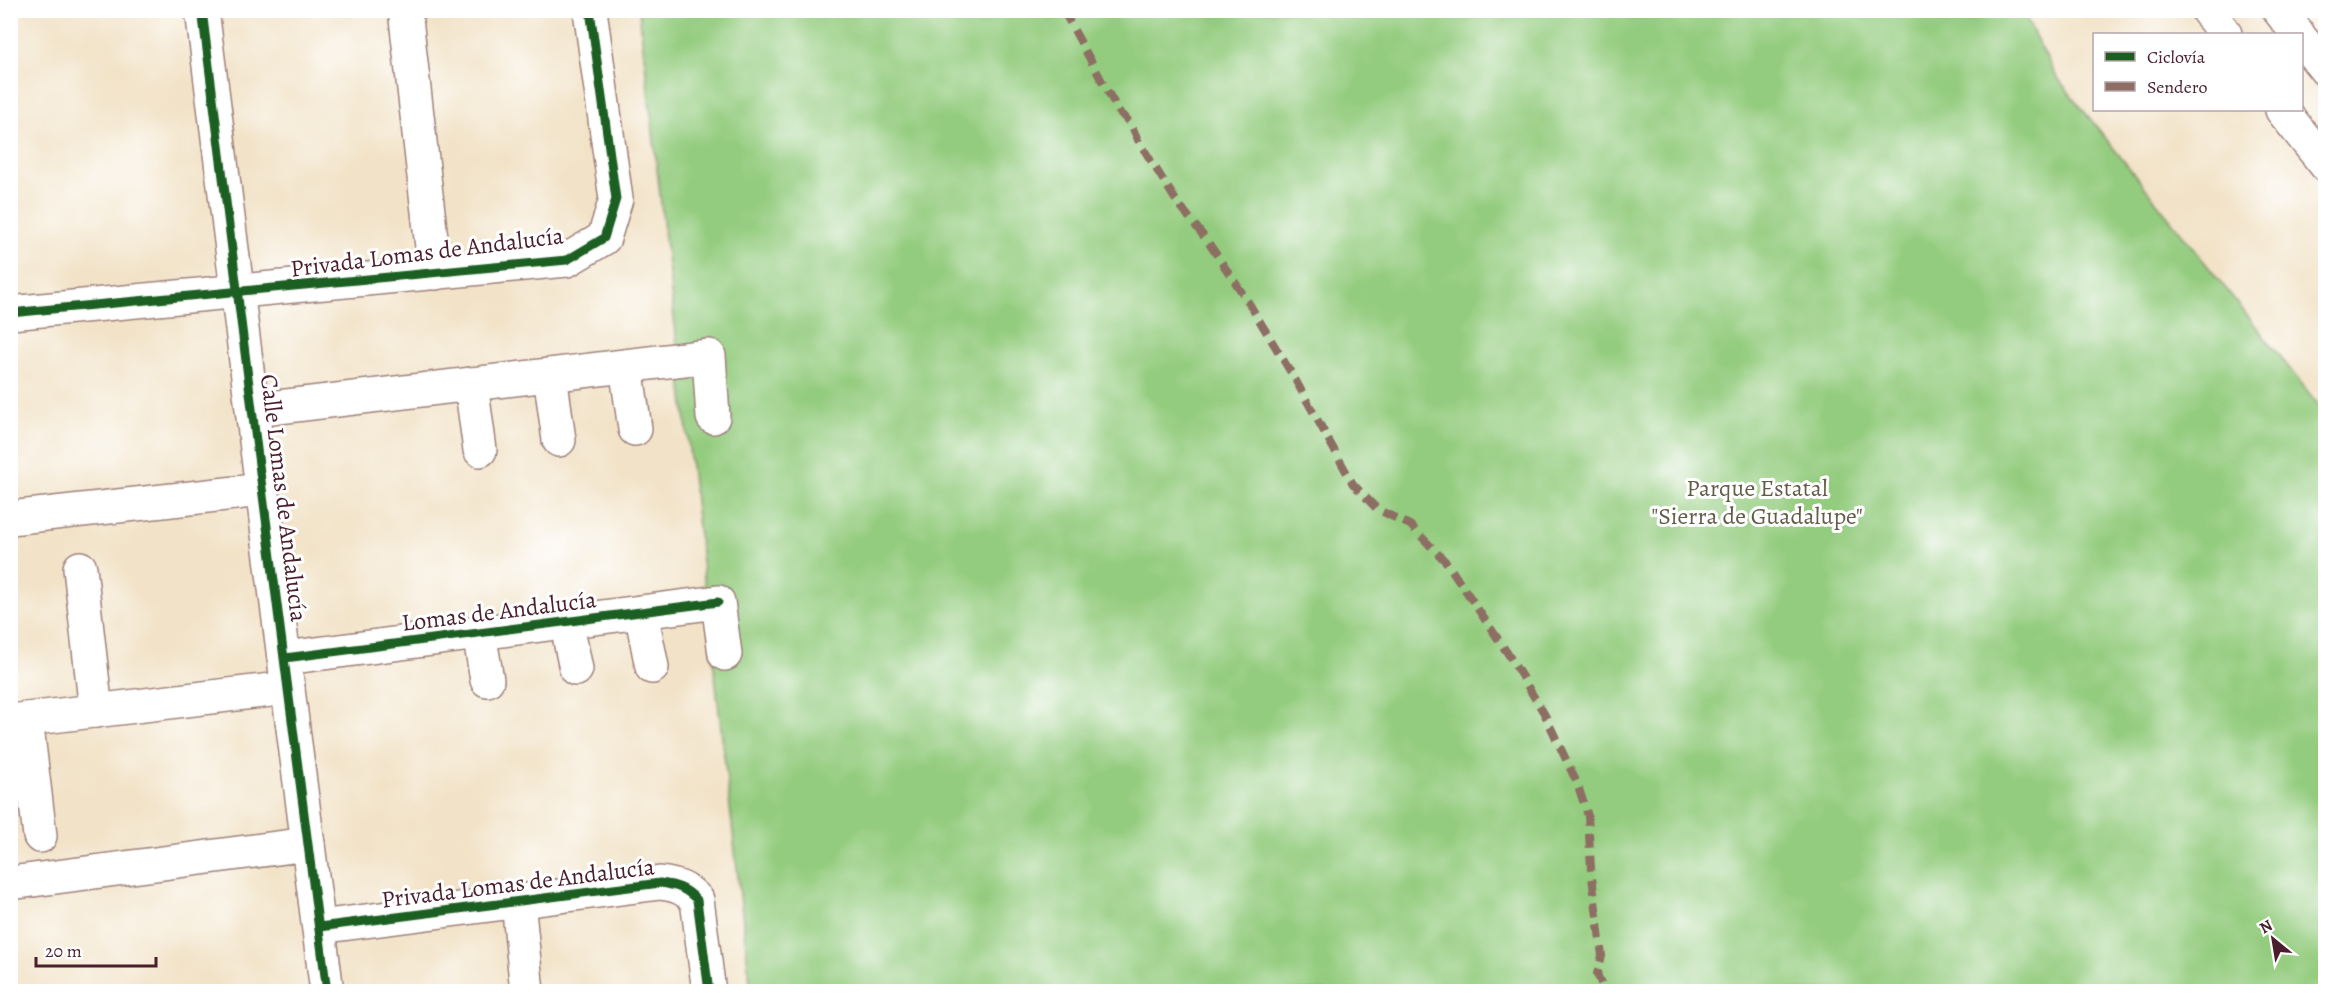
<svg xmlns="http://www.w3.org/2000/svg" width="2336" height="1002" font-family="Alegreya,serif">
<style>
.green{fill:#94cc7f;stroke:#6f7655;stroke-width:1.5}
.lines{fill:none;stroke-linecap:round;stroke-linejoin:round}
.minor-casing{stroke:#9e817a;stroke-width:36}
.minor{stroke:#fff;stroke-width:33}
.quiet{stroke:#8d6e63;stroke-width:8;stroke-dasharray:15 8;stroke-linecap:butt}
.cycleway-casing{stroke:#fff;stroke-width:13}
.cycleway{stroke:#1b5e20;stroke-width:9}
.labels{text-anchor:middle;stroke-width:6;stroke-linejoin:round;paint-order:stroke}
.street-label{font-size:24px;fill:#4a1f2b;stroke:#fff}
.park-label{font-size:24px;fill:#645c48;stroke:#fff}
</style>
<rect width="100%" height="100%" fill="#fff"/>
<filter id="ink" filterUnits="userSpaceOnUse"><feTurbulence type="fractalNoise" baseFrequency=".0167" numOctaves="2"/><feDisplacementMap in="SourceGraphic" scale="12" xChannelSelector="R" yChannelSelector="G"/><feConvolveMatrix kernelMatrix="1 2 1 2 8 2 1 2 1" color-interpolation-filters="sRGB"/></filter>
<filter id="wash" filterUnits="userSpaceOnUse"><feTurbulence type="fractalNoise" baseFrequency=".008" numOctaves="4" result="noise"/><feDisplacementMap in="SourceGraphic" scale="24" xChannelSelector="R" yChannelSelector="G"/><feGaussianBlur stdDeviation="1.35" result="paint"/><feColorMatrix in="noise" values="0 0 0 0 0 0 0 0 0 0 0 0 0 0 0 0 0 1.4 0 .05"/><feComposite in="paint" operator="in"/></filter>
<g filter="url(#wash)">
<rect width="100%" height="100%" fill="#f2e3c8"/>
<path class="green" d="M 639,11 L 2022,11 L 2056,76 L 2325,413 L 2325,991 L 751,991 Z"/>
</g>
<g filter="url(#ink)">
<g class="lines">
<defs>
<g id="minor">
<path d="M 202,10 C 241,338 286,664 327,992"/>
<path d="M 405,10 L 435,273"/>
<path d="M 2207,10 L 2225,34"/>
<path d="M 2279,10 L 2298,34"/>
<path d="M 2302,40 L 2326,70"/>
<path d="M 2282,110 L 2326,165"/>
<path d="M 10,313 L 567,260 L 604,238 L 616,199 L 590,10"/>
<path d="M 626,366 L 635,429"/>
<path d="M 550,375 L 559,440"/>
<path d="M 471,384 L 480,450"/>
<path d="M 253,410 L 709,356 L 713,417"/>
<path d="M 10,518 L 263,490"/>
<path d="M 80,568 L 96,711"/>
<path d="M 641,612 L 652,667"/>
<path d="M 566,621 L 576,669"/>
<path d="M 479,633 L 487,680"/>
<path d="M 285,658 L 718,602 L 725,654"/>
<path d="M 26,719 L 40,836"/>
<path d="M 10,721 L 288,688"/>
<path d="M 10,883 L 308,844"/>
<path d="M 518,901 L 527,992"/>
<path d="M 319,927 L 660,883 C 676,885 686,888 697,900 L 709,992"/>
</g>
</defs>
<use href="#minor" class="minor-casing"/>
<use href="#minor" class="minor"/>
<path class="quiet" d="M 1063,10 L 1119,112 L 1131,124 L 1138,140 L 1175,199 L 1208,242 L 1247,300 L 1296,381 L 1353,484 L 1377,509 L 1410,525 L 1447,563 L 1508,654 L 1545,715 L 1577,783 L 1588,816 L 1591,869 L 1602,956 L 1597,974 L 1605,992"/>
<defs>
<g id="cycleway">
<path d="M 202,10 C 241,338 286,664 327,992"/>
<path d="M 10,313 L 567,260 L 604,238 L 616,199 L 590,10"/>
<path d="M 285,658 L 718,602"/>
<path d="M 319,927 L 660,883 C 676,885 686,888 697,900 L 709,992"/>
</g>
</defs>
<use href="#cycleway" class="cycleway-casing"/>
<use href="#cycleway" class="cycleway"/>
</g>
</g>
<g class="labels">
<g class="street-label">
<text transform="translate(427 252) rotate(-7)" y="8">Privada Lomas de Andalucía</text>
<text transform="translate(284 498) rotate(83)" y="8">Calle Lomas de Andalucía</text>
<text transform="translate(499 611) rotate(-7)" y="8">Lomas de Andalucía</text>
<text transform="translate(518 883) rotate(-7)" y="8">Privada Lomas de Andalucía</text>
</g>
<g class="park-label">
<text x="1757" y="496">Parque Estatal<tspan x="1757" dy="28">"Sierra de Guadalupe"</tspan></text>
</g>
</g>
<rect width="2336" height="1002" fill="none" stroke="#fff" stroke-width="36"/>
<rect x="2093" y="33" width="210" height="78" fill="#ffffff" stroke="#b7a5aa" stroke-width="1.5"/>
<rect x="2105" y="52" width="30" height="9" fill="#1b5e20" stroke="#b7a5aa" stroke-width="1.5"/>
<text x="2147" y="63" font-size="18" fill="#4a1f2b">Ciclovía</text>
<rect x="2105" y="82" width="30" height="9" fill="#8d6e63" stroke="#b7a5aa" stroke-width="1.5"/>
<text x="2147" y="93" font-size="18" fill="#4a1f2b">Sendero</text>
<g transform="translate(2273 939) rotate(330)" stroke="#ffffff" stroke-width="4.5" paint-order="stroke">
<path d="M0-4.5L10 22L0 15L-10 22Z" fill="#4a1f2b"/>
<text y="-9" font-size="16" font-weight="bold" text-anchor="middle" fill="#4a1f2b">N</text>
</g>
<path d="M36 957v9h120v-9" fill="none" stroke="#4a1f2b" stroke-width="3"/>
<text x="45" y="957" font-size="18" fill="#4a1f2b" stroke="#ffffff" stroke-width="4.5" paint-order="stroke">20 m</text>
</svg>
